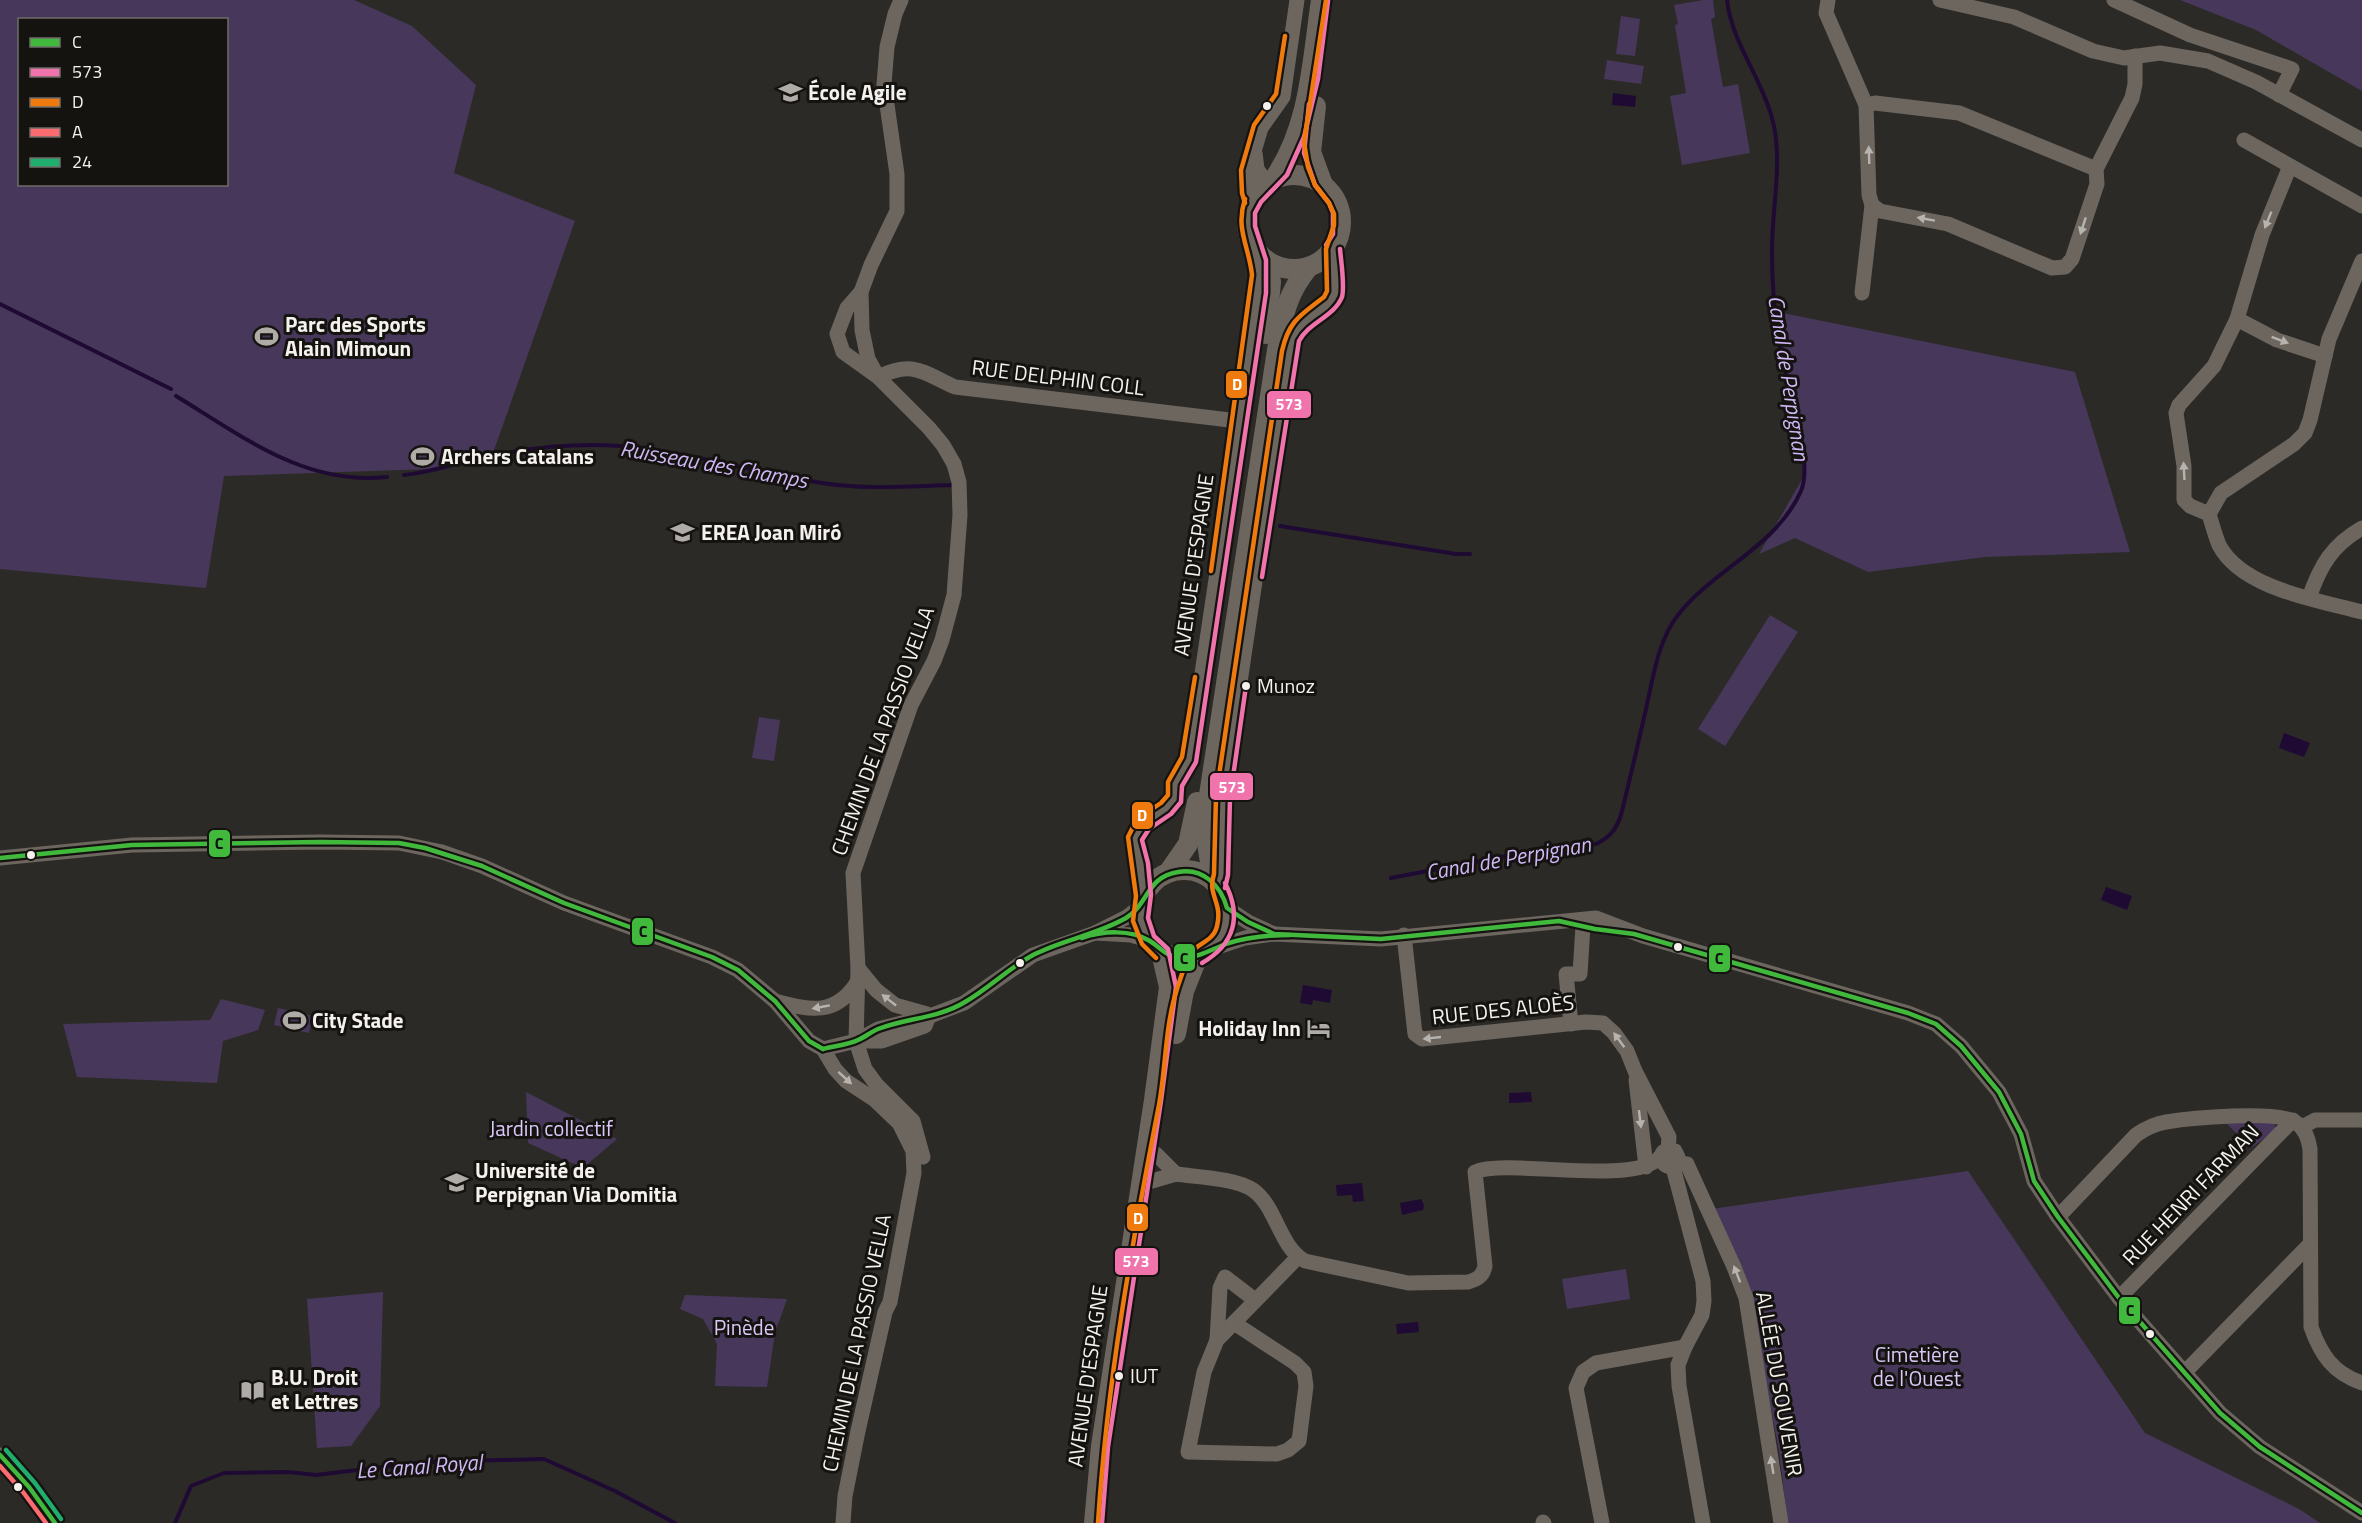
<svg xmlns="http://www.w3.org/2000/svg" width="2362" height="1523" font-family="'Titillium Web',sans-serif">
<style>
.green{fill:#47385b;fill-rule:evenodd}
.water{fill:#1f0a33}
.lines{fill:none;stroke-linecap:round;stroke-linejoin:round}
.stream{stroke:#1f0a33;stroke-width:4}
.minor{stroke:#6c665f;stroke-width:15}
.major{stroke:#6d665e;stroke-width:20}
.bus-1-casing{stroke:#151310;stroke-width:9}
.bus-2-casing{stroke:#151310;stroke-width:9}
.bus-3-casing{stroke:#151310;stroke-width:9}
.bus-4-casing{stroke:#151310;stroke-width:9}
.bus-5-casing{stroke:#151310;stroke-width:9}
.bus-1{stroke:#40b93c;stroke-width:4.5}
.bus-2{stroke:#f073ab;stroke-width:4.5}
.bus-3{stroke:#ef7b0f;stroke-width:4.5}
.bus-4{stroke:#fb6c71;stroke-width:4.5}
.bus-5{stroke:#20ae6f;stroke-width:4.5}
.oneway{fill:#b7b3ae}
.bus-dot{fill:#f5f2ee;stroke:#151310;stroke-width:2}
.labels{text-anchor:middle;stroke-width:6;stroke-linejoin:round;paint-order:stroke}
.bus-label{font-size:20px;fill:#f5f2ee;stroke:#151310;text-anchor:start}
.poi-label{font-size:21px;font-weight:bold;fill:#f5f2ee;stroke:#151310;text-anchor:start}
.street-label{font-size:21px;fill:#f5f2ee;stroke:#151310}
.park-label{font-size:21px;fill:#dbc8f9;stroke:#151310}
.water-label{font-size:22px;font-style:italic;fill:#d0b7f6;stroke:#151310}
.line-badge{stroke:#151310;stroke-width:2}
.badge-label{font-size:16px;text-anchor:middle;font-weight:bold;fill:#fff}
.pale-badge-label{font-size:16px;text-anchor:middle;font-weight:bold;fill:#111}
</style>
<rect width="100%" height="100%" fill="#2c2a27"/>
<g class="green">
<path d="M 0,0 L 354,0 L 412,26 L 476,85 L 454,173 L 575,221 L 493,453 L 431,469 L 224,476 L 206,588 L 0,569 ZM 20,20 L 226,20 L 226,184 L 20,184 Z"/>
<path d="M 1703,0 L 1713,0 L 1715,17 L 1711,19 L 1723,87 L 1738,84 L 1750,153 L 1682,165 L 1670,96 L 1686,93 L 1675,25 L 1678,24 L 1674,5 Z"/>
<path d="M 2180,0 L 2362,0 L 2362,91 L 2256,30 Z"/>
<path d="M 1621,16 L 1640,19 L 1635,56 L 1616,54 Z"/>
<path d="M 1607,60 L 1644,66 L 1641,84 L 1604,79 Z"/>
<path d="M 1778,312 L 2075,372 L 2130,552 L 1985,557 L 1868,572 L 1795,538 L 1759,554 L 1804,476 Z"/>
<path d="M 1770,615 L 1798,632 L 1725,746 L 1698,729 Z"/>
<path d="M 759,717 L 780,720 L 774,761 L 752,758 Z"/>
<path d="M 221,999 L 265,1010 L 258,1030 L 223,1041 L 217,1083 L 77,1077 L 63,1024 L 210,1020 Z"/>
<path d="M 278,1008 L 313,1016 L 309,1033 L 274,1025 Z"/>
<path d="M 526,1092 L 617,1139 L 583,1168 L 528,1143 Z"/>
<path d="M 2270,1118 L 2277,1129 L 2251,1148 L 2226,1123 Z"/>
<path d="M 1968,1171 L 2145,1433 L 2299,1509 L 2320,1523 L 1788,1523 L 1779,1451 L 1750,1297 L 1712,1209 Z"/>
<path d="M 1626,1269 L 1630,1299 L 1567,1309 L 1562,1279 Z"/>
<path d="M 383,1292 L 380,1406 L 351,1446 L 317,1448 L 307,1299 Z"/>
<path d="M 685,1295 L 787,1299 L 775,1333 L 767,1387 L 715,1386 L 717,1344 L 703,1319 L 680,1309 Z"/>
</g>
<g class="water">
<path d="M 1613,93 L 1636,96 L 1635,107 L 1612,105 Z"/>
<path d="M 2284,733 L 2310,743 L 2304,757 L 2279,748 Z"/>
<path d="M 2106,887 L 2132,896 L 2127,910 L 2101,900 Z"/>
<path d="M 1303,985 L 1332,990 L 1330,1003 L 1313,1000 L 1312,1005 L 1300,1003 Z"/>
<path d="M 1531,1092 L 1532,1102 L 1509,1103 L 1509,1093 Z"/>
<path d="M 1362,1183 L 1364,1201 L 1353,1202 L 1352,1195 L 1337,1196 L 1336,1185 Z"/>
<path d="M 1421,1199 L 1424,1205 L 1423,1210 L 1402,1215 L 1400,1203 Z"/>
<path d="M 1418,1322 L 1419,1332 L 1397,1334 L 1396,1324 Z"/>
</g>
<g class="lines">
<g class="stream">
<path d="M 0,304 L 171,389"/>
<path d="M 176,396 C 242,436 305,486 387,477"/>
<path d="M 404,475 C 432,472 457,463 484,457 C 528,448 576,443 620,446 C 688,451 755,473 822,483 C 865,490 911,486 954,485"/>
<path d="M 1280,526 L 1456,554 L 1470,554"/>
<path d="M 1391,878 L 1506,856 L 1596,844 C 1610,837 1616,830 1621,815 C 1630,779 1638,744 1646,709 C 1653,678 1658,640 1678,615 C 1714,569 1776,547 1801,491 C 1814,461 1787,386 1781,353 C 1775,321 1772,286 1772,254 C 1771,210 1784,161 1772,118 C 1761,77 1732,43 1727,0"/>
<path d="M 175,1523 L 191,1486 L 224,1473 L 288,1472 L 316,1475 L 425,1462 L 544,1459 L 615,1491 L 675,1523"/>
</g>
<g class="minor">
<path d="M 901,0 L 895,14 L 887,47 L 884,84 L 897,174 L 897,211 L 871,265 L 861,292 L 862,330 L 868,359 L 878,377 L 929,428 L 943,445 L 954,464 L 959,482 L 960,515 L 954,595 L 942,640 L 934,661 L 911,705 L 853,873 L 858,968 L 856,1041 L 865,1069 L 876,1084 L 913,1121 L 923,1157"/>
<path d="M 1828,0 L 1826,13 L 1866,105 L 1869,195 L 1872,205 L 1862,293"/>
<path d="M 1940,0 L 2014,17 L 2093,51 L 2124,58 L 2160,53 L 2208,61 L 2256,82 L 2362,140"/>
<path d="M 2114,0 L 2190,35 L 2292,69 L 2279,95"/>
<path d="M 1866,105 L 1875,103 L 1959,113 L 2096,169"/>
<path d="M 2244,140 L 2362,206"/>
<path d="M 1255,153 L 1257,169 L 1267,184"/>
<path d="M 1252,201 L 1249,192 L 1248,171 L 1261,128 L 1283,97 L 1297,0"/>
<path d="M 1872,205 L 1880,211 L 1948,224 L 2052,268 L 2065,267 L 2072,259 L 2097,184 L 2096,169 L 2132,98 L 2135,84 L 2135,56"/>
<path d="M 2362,261 L 2329,339 L 2310,420 L 2305,433 L 2294,444 L 2221,493 L 2209,514 C 2212,524 2215,535 2219,545 C 2242,589 2318,600 2362,612"/>
<path d="M 861,292 L 847,308 L 837,334 L 843,352 L 878,377 C 913,360 922,372 955,387 L 1238,421"/>
<path d="M 2237,319 L 2277,340 L 2325,356"/>
<path d="M 2209,514 L 2190,506 L 2184,500 L 2184,466 L 2176,413 L 2179,405 L 2214,366 L 2237,319 L 2262,235 L 2290,166"/>
<path d="M 2309,598 C 2320,566 2332,545 2362,528"/>
<path d="M 0,858 L 132,845 L 320,842 L 399,843 L 442,852 L 482,866 L 564,903 L 712,957 L 738,970 L 775,1001 L 809,1041 L 823,1049 L 835,1069 L 846,1081 L 875,1100 L 899,1123 L 913,1151 L 914,1173 L 890,1302 L 885,1312 L 858,1431 L 845,1496 L 843,1523"/>
<path d="M 1218,886 L 1221,875 L 1223,797 L 1289,352 L 1292,339 L 1298,327 L 1330,302 L 1335,293 L 1333,249"/>
<path d="M 1144,896 L 1141,865 L 1135,847 L 1135,838 L 1143,824 L 1166,809 L 1175,797 L 1175,784 L 1189,760 L 1259,292 L 1260,275 L 1256,250"/>
<path d="M 1227,908 L 1248,922 L 1274,934"/>
<path d="M 1095,933 L 1131,935 L 1148,940"/>
<path d="M 1404,935 L 1415,1034 L 1422,1039 L 1586,1022 L 1603,1023 L 1614,1033 L 1627,1051 L 1635,1071 L 1669,1137 L 1668,1150"/>
<path d="M 1209,950 L 1245,938 L 1274,934 L 1381,939 L 1596,918 L 1643,936 L 1908,1013 L 1936,1024 L 1961,1046 L 1999,1092 L 2021,1134 L 2034,1181 L 2058,1217 L 2119,1298 L 2220,1413 L 2260,1447 L 2362,1513"/>
<path d="M 858,968 L 876,990 L 895,1005 L 927,1014"/>
<path d="M 775,1001 C 810,1010 836,1017 858,981"/>
<path d="M 1571,1024 L 1566,974 L 1580,974 L 1583,926"/>
<path d="M 858,1041 L 882,1041 L 925,1026 L 927,1021"/>
<path d="M 823,1049 L 856,1041 L 878,1029 L 930,1016 L 964,1003 L 1033,955 L 1095,933 L 1127,917 L 1140,907"/>
<path d="M 1636,1080 L 1646,1167"/>
<path d="M 2302,1127 L 2315,1120 L 2362,1120"/>
<path d="M 1677,1163 L 1687,1164 L 1734,1267 L 1746,1298 L 1781,1523"/>
<path d="M 1673,1167 L 1703,1281 L 1704,1301 L 1702,1315 L 1685,1347 L 1678,1365 L 1679,1386 L 1703,1523"/>
<path d="M 1176,1174 C 1196,1177 1236,1178 1253,1190 C 1277,1207 1279,1247 1305,1261 L 1408,1283 L 1468,1282 C 1478,1279 1483,1276 1485,1266 L 1475,1172 C 1509,1157 1648,1190 1663,1152 L 1668,1150 L 1675,1151 L 1678,1157 C 1676,1168 1665,1171 1661,1158"/>
<path d="M 1152,1181 L 1176,1174 L 1156,1154"/>
<path d="M 2058,1217 L 2136,1135 C 2146,1128 2154,1124 2166,1122 C 2190,1118 2276,1110 2295,1122 C 2305,1128 2308,1138 2310,1149 L 2311,1327 C 2321,1355 2333,1373 2362,1383"/>
<path d="M 2119,1298 L 2293,1120"/>
<path d="M 1234,1323 L 1295,1363 L 1304,1372 L 1306,1386 L 1299,1441 L 1288,1450 L 1277,1454 L 1188,1452 L 1204,1372 L 1217,1340 L 1298,1257"/>
<path d="M 1217,1340 L 1220,1288 L 1225,1277 L 1255,1300"/>
<path d="M 2184,1373 L 2310,1244"/>
<path d="M 0,1455 L 29,1487 L 55,1523"/>
<path d="M 1543,1522 L 1544,1523"/>
<path d="M 1602,1523 L 1576,1388 L 1583,1372 L 1596,1363 L 1685,1347"/>
</g>
<g class="major">
<path d="M 1316,106 L 1311,152 L 1322,182"/>
<circle cx="1294" cy="222" r="47"/>
<path d="M 1273,180 C 1310,128 1312,61 1321,0"/>
<path d="M 1266,334 L 1271,282 L 1268,262"/>
<circle cx="1184" cy="914" r="44"/>
<path d="M 1168,873 L 1188,844 L 1197,802"/>
<path d="M 1213,881 L 1206,837 L 1207,808 L 1277,350 C 1283,317 1286,295 1308,268"/>
<path d="M 1176,1034 L 1184,991 L 1198,956"/>
<path d="M 1094,1523 L 1101,1446 L 1154,1100 L 1169,987 L 1161,952"/>
</g>
<defs>
<g id="bus-1">
<path d="M 0,858 L 132,845 L 320,842 L 399,843 L 425,848 L 482,866 L 564,903 L 712,957 L 738,970 L 775,1001 L 809,1041 L 823,1049"/>
<path d="M 1082,938 C 1102,931 1131,929 1150,941 C 1161,948 1168,958 1182,958 C 1198,958 1212,949 1226,944 C 1247,937 1268,935 1290,935"/>
<path d="M 823,1049 C 834,1046 848,1045 858,1040 C 865,1037 871,1032 878,1029 C 907,1018 939,1018 965,1002 C 989,988 1009,968 1033,955 C 1062,940 1096,935 1126,918 C 1149,904 1146,877 1178,872 C 1203,867 1221,886 1227,908 L 1248,922 L 1274,934 L 1381,939 L 1559,921 L 1595,929 L 1634,934 L 1908,1013 L 1936,1024 L 1961,1046 L 1999,1092 L 2021,1134 L 2034,1181 L 2058,1217 L 2119,1298 L 2220,1413 L 2260,1447 L 2362,1513"/>
<path d="M 0,1455 L 29,1487 L 55,1523"/>
</g>
<g id="bus-2">
<path d="M 1309,104 L 1304,153 L 1315,185 L 1329,203 L 1333,213 L 1333,234 L 1326,245"/>
<path d="M 1262,577 L 1299,341 C 1309,322 1334,317 1342,297 C 1345,286 1341,261 1340,249"/>
<path d="M 1225,888 L 1228,875 L 1230,798 L 1246,686"/>
<path d="M 1202,963 C 1235,944 1242,916 1225,883"/>
<path d="M 1102,1523 L 1108,1447 L 1161,1101 L 1176,987 L 1168,949 L 1154,936 L 1148,918 L 1151,895 L 1148,863 L 1142,840 L 1149,829 L 1171,814 L 1181,802 L 1182,786 L 1196,762 L 1266,293 L 1266,260 L 1255,226 L 1255,213 L 1261,202 L 1287,175 L 1304,137 L 1318,79 L 1328,1"/>
</g>
<g id="bus-3">
<path d="M 1245,203 L 1242,193 L 1241,170 L 1254,125 L 1276,94 L 1285,36"/>
<path d="M 1211,571 L 1252,275 C 1249,246 1235,229 1245,199"/>
<path d="M 1156,958 L 1142,944 L 1133,921 L 1136,896 L 1128,837 L 1137,819 L 1161,803 L 1168,795 L 1168,782 L 1182,757 L 1195,677"/>
<path d="M 1098,1523 C 1107,1382 1132,1243 1159,1105 C 1166,1067 1165,1026 1177,989 C 1180,980 1187,957 1192,951 C 1200,943 1214,940 1217,926 C 1223,902 1207,896 1214,874 L 1216,796 L 1282,351 C 1289,320 1301,315 1324,297 L 1327,291 L 1326,249 L 1334,225 L 1334,214 L 1329,203 L 1315,185 L 1308,167 L 1304,142 L 1326,0"/>
</g>
<path id="bus-4" d="M 0,1466 L 23,1492 L 46,1523"/>
<path id="bus-5" d="M 6,1450 L 35,1483 L 61,1519"/>
</defs>
<use href="#bus-1" class="bus-1-casing"/>
<use href="#bus-2" class="bus-2-casing"/>
<use href="#bus-3" class="bus-3-casing"/>
<use href="#bus-4" class="bus-4-casing"/>
<use href="#bus-5" class="bus-5-casing"/>
<use href="#bus-1" class="bus-1"/>
<use href="#bus-2" class="bus-2"/>
<use href="#bus-3" class="bus-3"/>
<use href="#bus-4" class="bus-4"/>
<use href="#bus-5" class="bus-5"/>
</g>
<defs><path id="oneway-solid" d="M-6-.8H1V-3.2L6.5 0L1 3.2V.8H-6Z" transform="scale(1.5)"/></defs>
<g class="oneway">
<use href="#oneway-solid" transform="translate(1869 155) rotate(-92)"/>
<use href="#oneway-solid" transform="translate(1926 219) rotate(-170)"/>
<use href="#oneway-solid" transform="translate(2268 220) rotate(112)"/>
<use href="#oneway-solid" transform="translate(2083 226) rotate(108)"/>
<use href="#oneway-solid" transform="translate(2280 340) rotate(21)"/>
<use href="#oneway-solid" transform="translate(2184 471) rotate(-93)"/>
<use href="#oneway-solid" transform="translate(889 1000) rotate(-142)"/>
<use href="#oneway-solid" transform="translate(821 1007) rotate(170)"/>
<use href="#oneway-solid" transform="translate(1432 1038) rotate(174)"/>
<use href="#oneway-solid" transform="translate(1619 1040) rotate(-126)"/>
<use href="#oneway-solid" transform="translate(845 1078) rotate(42)"/>
<use href="#oneway-solid" transform="translate(1640 1119) rotate(83)"/>
<use href="#oneway-solid" transform="translate(1737 1274) rotate(-111)"/>
<use href="#oneway-solid" transform="translate(1772 1465) rotate(-99)"/>
</g>
<defs>
<symbol id="school-bare" viewBox="-9 -9 18 18"><path d="M0-5L7-2L0 1L-7-2ZM-4 1L0 2.5L4 1V4Q0 6-4 4Z" fill="#afaca8" stroke="#151310" stroke-width="2.5" paint-order="stroke"/></symbol>
<symbol id="stadium-bare" viewBox="-9 -9 18 18"><path d="M0-5a6.5 5 0 1 0 0 10a6.5 5 0 1 0 0-10ZM-3.5-1.8h7v3.6h-7Z" fill="#afaca8" stroke="#151310" stroke-width="2.5" paint-order="stroke"/></symbol>
<symbol id="hotel-bare" viewBox="-9 -9 18 18"><path d="M-6-4.5h1.5V1H6V5H4.5V3h-9V5H-6ZM-4 0a1.8 1.8 0 1 1 3.6 0ZM.5 0V-2.5h3Q6-2.5 6 0Z" fill="#afaca8" stroke="#151310" stroke-width="2.5" paint-order="stroke"/></symbol>
<symbol id="university-bare" viewBox="-9 -9 18 18"><path d="M0-5L7-2L0 1L-7-2ZM-4 1L0 2.5L4 1V4Q0 6-4 4Z" fill="#afaca8" stroke="#151310" stroke-width="2.5" paint-order="stroke"/></symbol>
<symbol id="library-bare" viewBox="-9 -9 18 18"><path d="M-6-4Q-3-5.5-.7-3.5V5Q-3 3-6 4ZM6-4Q3-5.5 .7-3.5V5Q3 3 6 4Z" fill="#afaca8" stroke="#151310" stroke-width="2.5" paint-order="stroke"/></symbol>
</defs>
<g fill-rule="evenodd">
<use href="#school-bare" x="774" y="76" width="33" height="33"/>
<use href="#stadium-bare" x="250" y="320" width="33" height="33"/>
<use href="#stadium-bare" x="406" y="440" width="33" height="33"/>
<use href="#school-bare" x="666" y="516" width="33" height="33"/>
<use href="#stadium-bare" x="278" y="1004" width="33" height="33"/>
<use href="#hotel-bare" x="1302" y="1012" width="33" height="33"/>
<use href="#university-bare" x="440" y="1166" width="33" height="33"/>
<use href="#library-bare" x="236" y="1374" width="33" height="33"/>
</g>
<g class="bus-dot">
<circle cx="1267" cy="106" r="5"/>
<circle cx="1246" cy="686" r="5"/>
<circle cx="31" cy="855" r="5"/>
<circle cx="1678" cy="947" r="5"/>
<circle cx="1020" cy="963" r="5"/>
<circle cx="2150" cy="1334" r="5"/>
<circle cx="1119" cy="1376" r="5"/>
<circle cx="18" cy="1487" r="5"/>
</g>
<g class="labels">
<g class="bus-label">
<text x="1257" y="693">Munoz</text>
<text x="1130" y="1383">IUT</text>
</g>
<g class="poi-label">
<text x="808" y="100">École Agile</text>
<text x="285" y="332">Parc des Sports<tspan x="285" dy="24">Alain Mimoun</tspan></text>
<text x="441" y="464">Archers Catalans</text>
<text x="701" y="540">EREA Joan Miró</text>
<text x="312" y="1028">City Stade</text>
<text x="1301" y="1036" text-anchor="end">Holiday Inn</text>
<text x="475" y="1178">Université de<tspan x="475" dy="24">Perpignan Via Domitia</tspan></text>
<text x="271" y="1385">B.U. Droit<tspan x="271" dy="24">et Lettres</tspan></text>
</g>
<g class="street-label">
<text transform="translate(1058 378) rotate(7)" y="7">RUE DELPHIN COLL</text>
<text transform="translate(1194 565) rotate(-82)" y="7">AVENUE D'ESPAGNE</text>
<text transform="translate(883 731) rotate(-70)" y="7">CHEMIN DE LA PASSIO VELLA</text>
<text transform="translate(1503 1010) rotate(-6)" y="7">RUE DES ALOÈS</text>
<text transform="translate(2191 1195) rotate(-46)" y="7">RUE HENRI FARMAN</text>
<text transform="translate(857 1343) rotate(-78)" y="7">CHEMIN DE LA PASSIO VELLA</text>
<text transform="translate(1088 1376) rotate(-82)" y="7">AVENUE D'ESPAGNE</text>
<text transform="translate(1779 1384) rotate(80)" y="7">ALLÉE DU SOUVENIR</text>
</g>
<g class="park-label">
<text x="551" y="1136">Jardin collectif</text>
<text x="744" y="1335">Pinède</text>
<text x="1917" y="1362">Cimetière<tspan x="1917" dy="24">de l'Ouest</tspan></text>
</g>
<g class="water-label">
<text transform="translate(1789 378) rotate(81)" y="8">Canal de Perpignan</text>
<text transform="translate(714 464) rotate(10)" y="8">Ruisseau des Champs</text>
<text transform="translate(1508 858) rotate(-10)" y="8">Canal de Perpignan</text>
<text transform="translate(419 1466) rotate(-4)" y="8">Le Canal Royal</text>
</g>
</g>
<g class="line-badge">
<rect x="1225" y="370" width="23" height="29" rx="6" fill="#ef7b0f"/>
<rect x="1266" y="390" width="46" height="29" rx="6" fill="#f073ab"/>
<rect x="1209" y="772" width="45" height="29" rx="6" fill="#f073ab"/>
<rect x="1131" y="801" width="23" height="29" rx="6" fill="#ef7b0f"/>
<rect x="208" y="829" width="23" height="29" rx="6" fill="#40b93c"/>
<rect x="631" y="917" width="23" height="29" rx="6" fill="#40b93c"/>
<rect x="1173" y="943" width="23" height="29" rx="6" fill="#40b93c"/>
<rect x="1708" y="944" width="23" height="29" rx="6" fill="#40b93c"/>
<rect x="1126" y="1203" width="23" height="29" rx="6" fill="#ef7b0f"/>
<rect x="1114" y="1247" width="45" height="29" rx="6" fill="#f073ab"/>
<rect x="2118" y="1296" width="23" height="29" rx="6" fill="#40b93c"/>
</g>
<g class="badge-label">
<text x="1237" y="390">D</text>
<text x="1289" y="410">573</text>
<text x="1232" y="793">573</text>
<text x="1142" y="821">D</text>
<text x="1138" y="1224">D</text>
<text x="1136" y="1267">573</text>
</g>
<g class="pale-badge-label">
<text x="219" y="849">C</text>
<text x="643" y="937">C</text>
<text x="1184" y="964">C</text>
<text x="1719" y="964">C</text>
<text x="2130" y="1316">C</text>
</g>
<rect x="18" y="18" width="210" height="168" fill="#151310" stroke="#6f6c69" stroke-width="1.5"/>
<rect x="30" y="38" width="30" height="9" fill="#40b93c" stroke="#6f6c69" stroke-width="1.5"/>
<text x="72" y="48" font-size="18" fill="#f5f2ee">C</text>
<rect x="30" y="68" width="30" height="9" fill="#f073ab" stroke="#6f6c69" stroke-width="1.5"/>
<text x="72" y="78" font-size="18" fill="#f5f2ee">573</text>
<rect x="30" y="98" width="30" height="9" fill="#ef7b0f" stroke="#6f6c69" stroke-width="1.5"/>
<text x="72" y="108" font-size="18" fill="#f5f2ee">D</text>
<rect x="30" y="128" width="30" height="9" fill="#fb6c71" stroke="#6f6c69" stroke-width="1.5"/>
<text x="72" y="138" font-size="18" fill="#f5f2ee">A</text>
<rect x="30" y="158" width="30" height="9" fill="#20ae6f" stroke="#6f6c69" stroke-width="1.5"/>
<text x="72" y="168" font-size="18" fill="#f5f2ee">24</text>
</svg>
